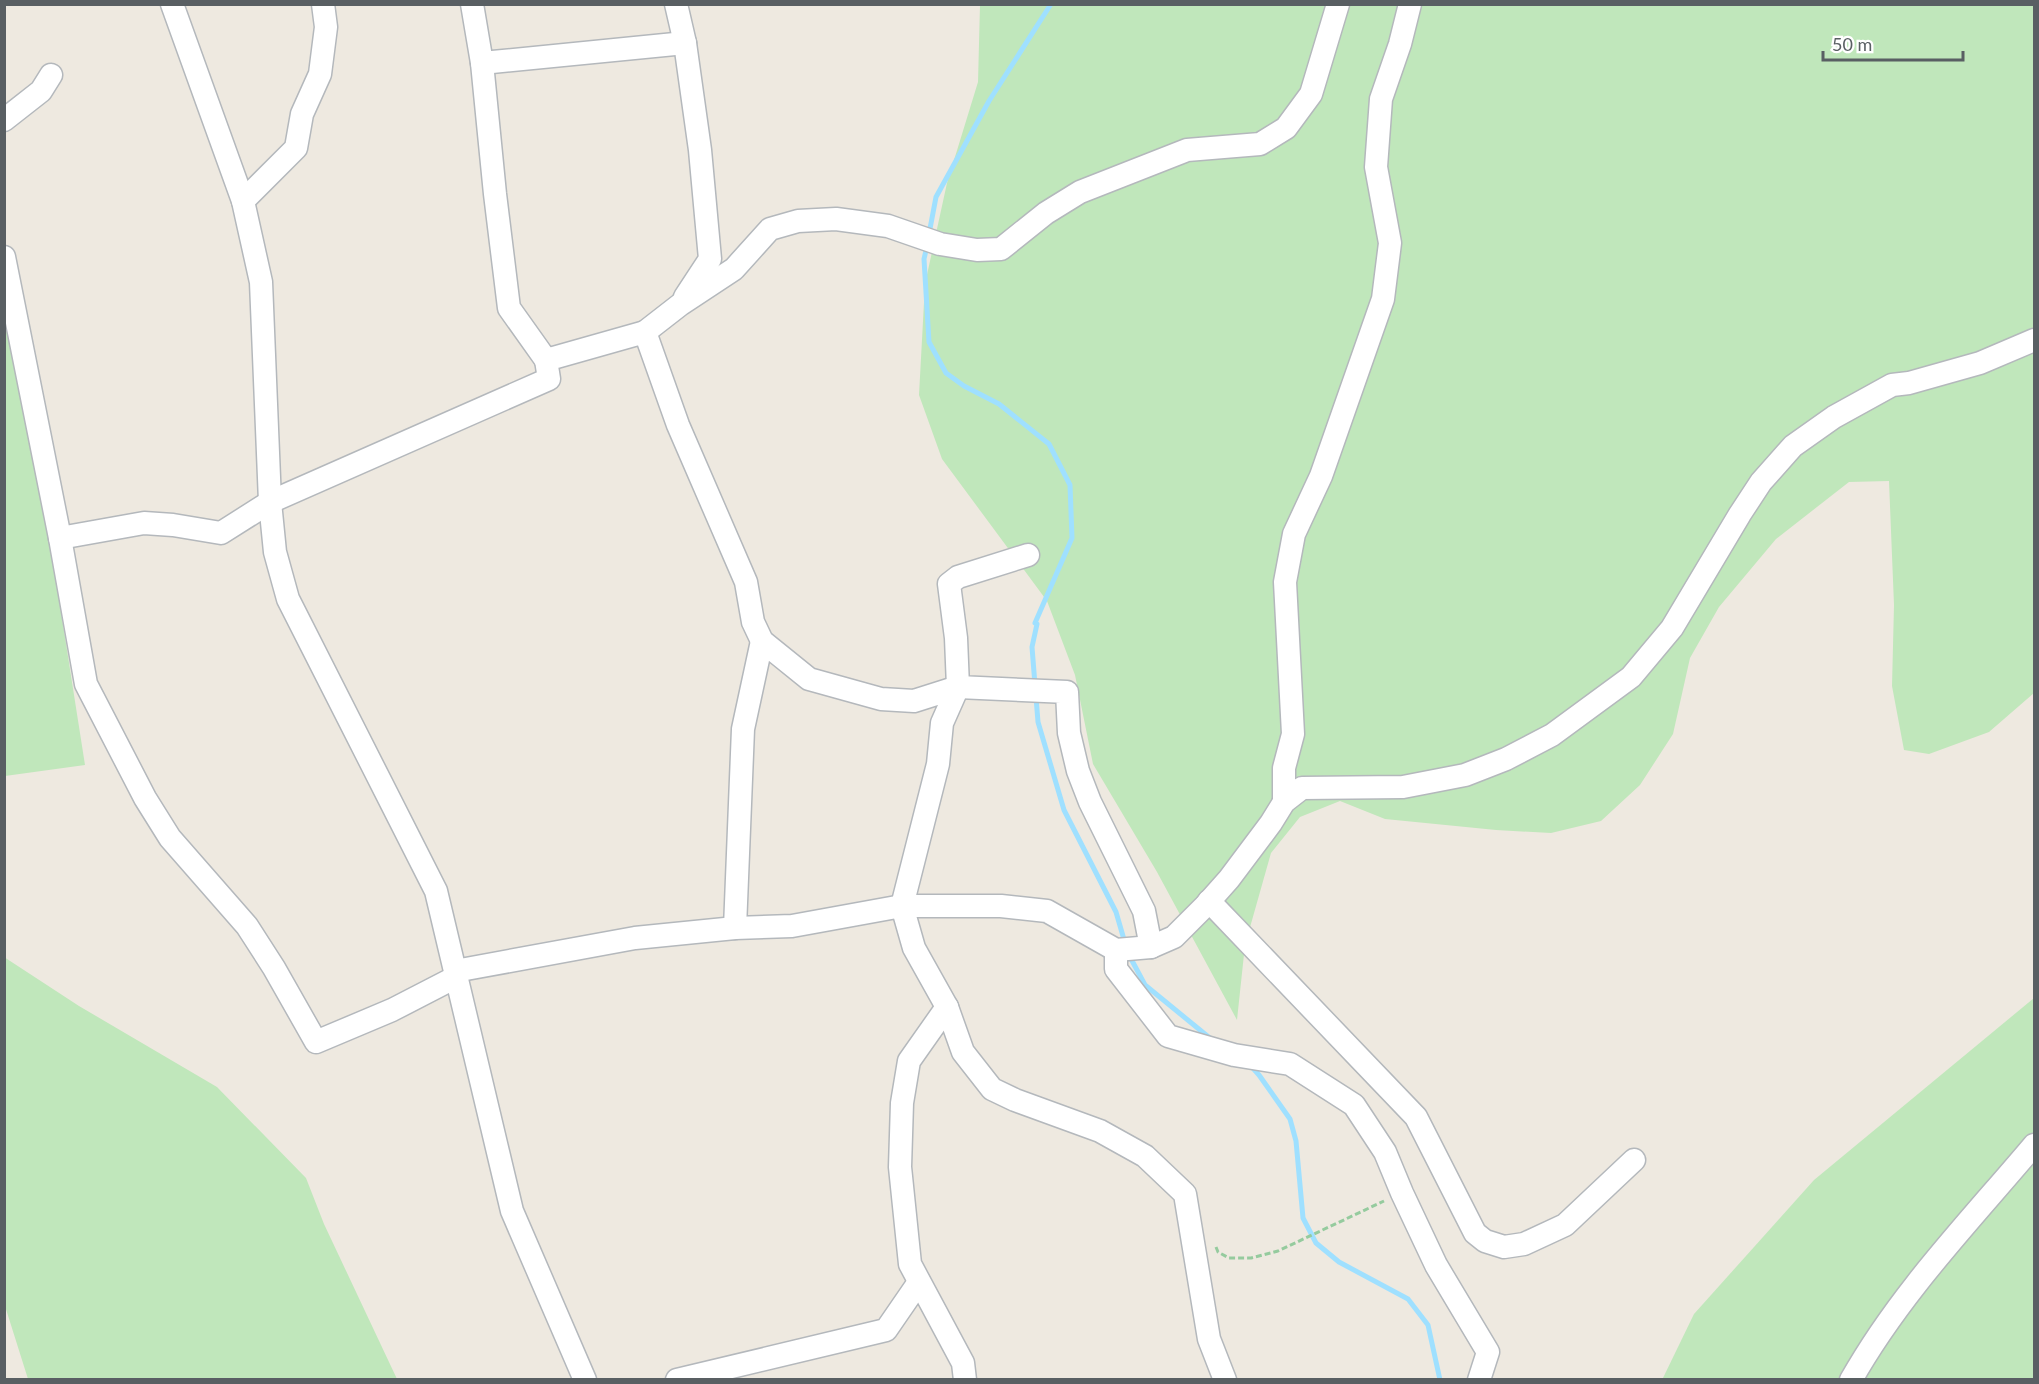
<svg xmlns="http://www.w3.org/2000/svg" width="2039" height="1384" font-family="Lato,sans-serif">
<style>
.green{fill:#c0e7bb}
.lines{fill:none;stroke-linecap:round;stroke-linejoin:round}
.stream{stroke:#9fe0ff;stroke-width:5}
.minor-casing{stroke:#b4b8bc;stroke-width:25}
.path{stroke:#95cb9e;stroke-width:3;stroke-dasharray:6 3;stroke-linecap:butt}
.minor{stroke:#fff;stroke-width:22}
</style>
<rect width="100%" height="100%" fill="#eee9e0"/>
<g class="green">
<path d="M 980,5 L 2034,5 L 2034,693 L 1989,732 L 1929,754 L 1904,750 L 1892,686 L 1894,605 L 1889,481 L 1849,482 L 1776,539 L 1719,607 L 1690,658 L 1673,734 L 1640,785 L 1601,821 L 1551,833 L 1496,830 L 1385,819 L 1340,801 L 1300,817 L 1271,853 L 1245,945 L 1237,1020 L 1157,872 L 1093,764 L 1075,675 L 1047,601 L 942,459 L 919,395 L 925,284 L 947,183 L 978,82 Z"/>
<path d="M 4,248 L 85,765 L 5,776 L 4,776 Z"/>
<path d="M 4,957 L 79,1006 L 217,1087 L 306,1178 L 324,1224 L 397,1379 L 28,1379 L 5,1306 Z"/>
<path d="M 2034,998 L 2034,1379 L 1662,1380 L 1694,1314 L 1814,1180 Z"/>
</g>
<g class="lines">
<g class="stream">
<path d="M 929,234 L 936,197 L 989,101 L 1051,4"/>
<path d="M 927,246 L 924,259 L 929,342 L 946,373 L 964,386 L 999,404 L 1049,444 L 1070,485 L 1072,538 L 1035,623 L 1037,624 L 1032,647 L 1035,685"/>
<path d="M 1036,697 L 1038,722 L 1064,810 L 1116,912 L 1125,943"/>
<path d="M 1129,955 L 1145,985 L 1211,1039"/>
<path d="M 1251,1066 L 1259,1075 L 1290,1119 L 1296,1141 L 1303,1218 L 1316,1243 L 1339,1262 L 1408,1299 L 1428,1325 L 1440,1380"/>
</g>
<defs>
<g id="minor">
<path d="M 172,4 L 243,201 L 261,282 L 270,502 L 275,552 L 288,599 L 436,891 L 512,1211 L 585,1380"/>
<path d="M 472,4 L 482,63 L 495,194 L 509,308 L 546,360"/>
<path d="M 676,4 L 685,43 L 700,150 L 710,259 L 685,297"/>
<path d="M 482,63 L 685,43"/>
<path d="M 4,120 L 41,91 L 51,75"/>
<path d="M 243,201 L 296,148 L 302,114 L 320,74 L 326,27 L 323,4"/>
<path d="M 4,257 L 60,538 L 86,684 L 145,798 L 170,838 L 247,926 L 274,968 L 316,1042 L 392,1010 L 456,977"/>
<path d="M 645,332 L 681,304 L 734,269 L 770,229 L 798,221 L 836,219 L 888,226 L 940,244 L 977,250 L 1001,249 L 1046,213 L 1080,192 L 1187,150 L 1260,144 L 1286,128 L 1311,94 L 1338,4"/>
<path d="M 60,538 L 144,523 L 173,525 L 221,533 L 270,502 L 549,379 L 546,360 L 645,332 L 678,425 L 746,582 L 753,622 L 762,641 L 809,679 L 881,699 L 914,701 L 958,687 L 942,723 L 938,764 L 902,906 L 914,948 L 947,1007 L 963,1052 L 992,1089 L 1015,1100 L 1100,1131 L 1145,1156 L 1185,1194 L 1209,1339 L 1225,1380"/>
<path d="M 1028,555 L 958,577 L 949,584 L 956,638 L 958,687 L 1067,692 L 1069,733 L 1078,771 L 1090,802 L 1144,911 L 1151,947"/>
<path d="M 1284,802 L 1284,768 L 1293,734 L 1285,582 L 1294,534 L 1321,476 L 1383,299 L 1390,243 L 1376,167 L 1381,99 L 1400,44 L 1410,4"/>
<path d="M 1209,901 L 1416,1117 L 1475,1233 L 1485,1241 L 1504,1247 L 1524,1244 L 1565,1225 L 1634,1160"/>
<path d="M 735,928 L 743,729 L 762,641"/>
<path d="M 1116,950 L 1116,969 L 1168,1036 L 1234,1055 L 1290,1064 L 1354,1105 L 1385,1152 L 1402,1193 L 1436,1265 L 1488,1352 L 1479,1380"/>
<path d="M 455,971 L 635,938 L 735,928 L 792,926 L 902,906 L 1001,906 L 1047,911 L 1116,950 L 1151,947 L 1174,937 L 1205,906 L 1229,879 L 1271,823 L 1284,802 L 1302,788 L 1403,787 L 1465,775 L 1506,759 L 1552,735 L 1631,677 L 1672,628 L 1740,514 L 1761,482 L 1793,446 L 1834,417 L 1892,385 L 1909,383 L 1980,363 L 2034,340"/>
<path d="M 947,1007 L 909,1061 L 902,1103 L 900,1167 L 910,1264 L 963,1363 L 965,1380"/>
<path d="M 677,1380 L 886,1330 L 919,1282"/>
<path d="M 1851,1380 C 1900,1293 1970,1221 2034,1145"/>
</g>
</defs>
<use href="#minor" class="minor-casing"/>
<path class="path" d="M 1216,1247 L 1218,1252 L 1229,1258 L 1251,1258 L 1278,1251 L 1384,1201"/>
<use href="#minor" class="minor"/>
</g>
<rect width="2039" height="1384" fill="none" stroke="#595f63" stroke-width="12"/>
<path d="M1823 51v9h140v-9" fill="none" stroke="#595f63" stroke-width="3"/>
<text x="1832" y="51" font-size="18" fill="#595f63" stroke="#ffffff" stroke-width="4.5" paint-order="stroke">50 m</text>
</svg>
